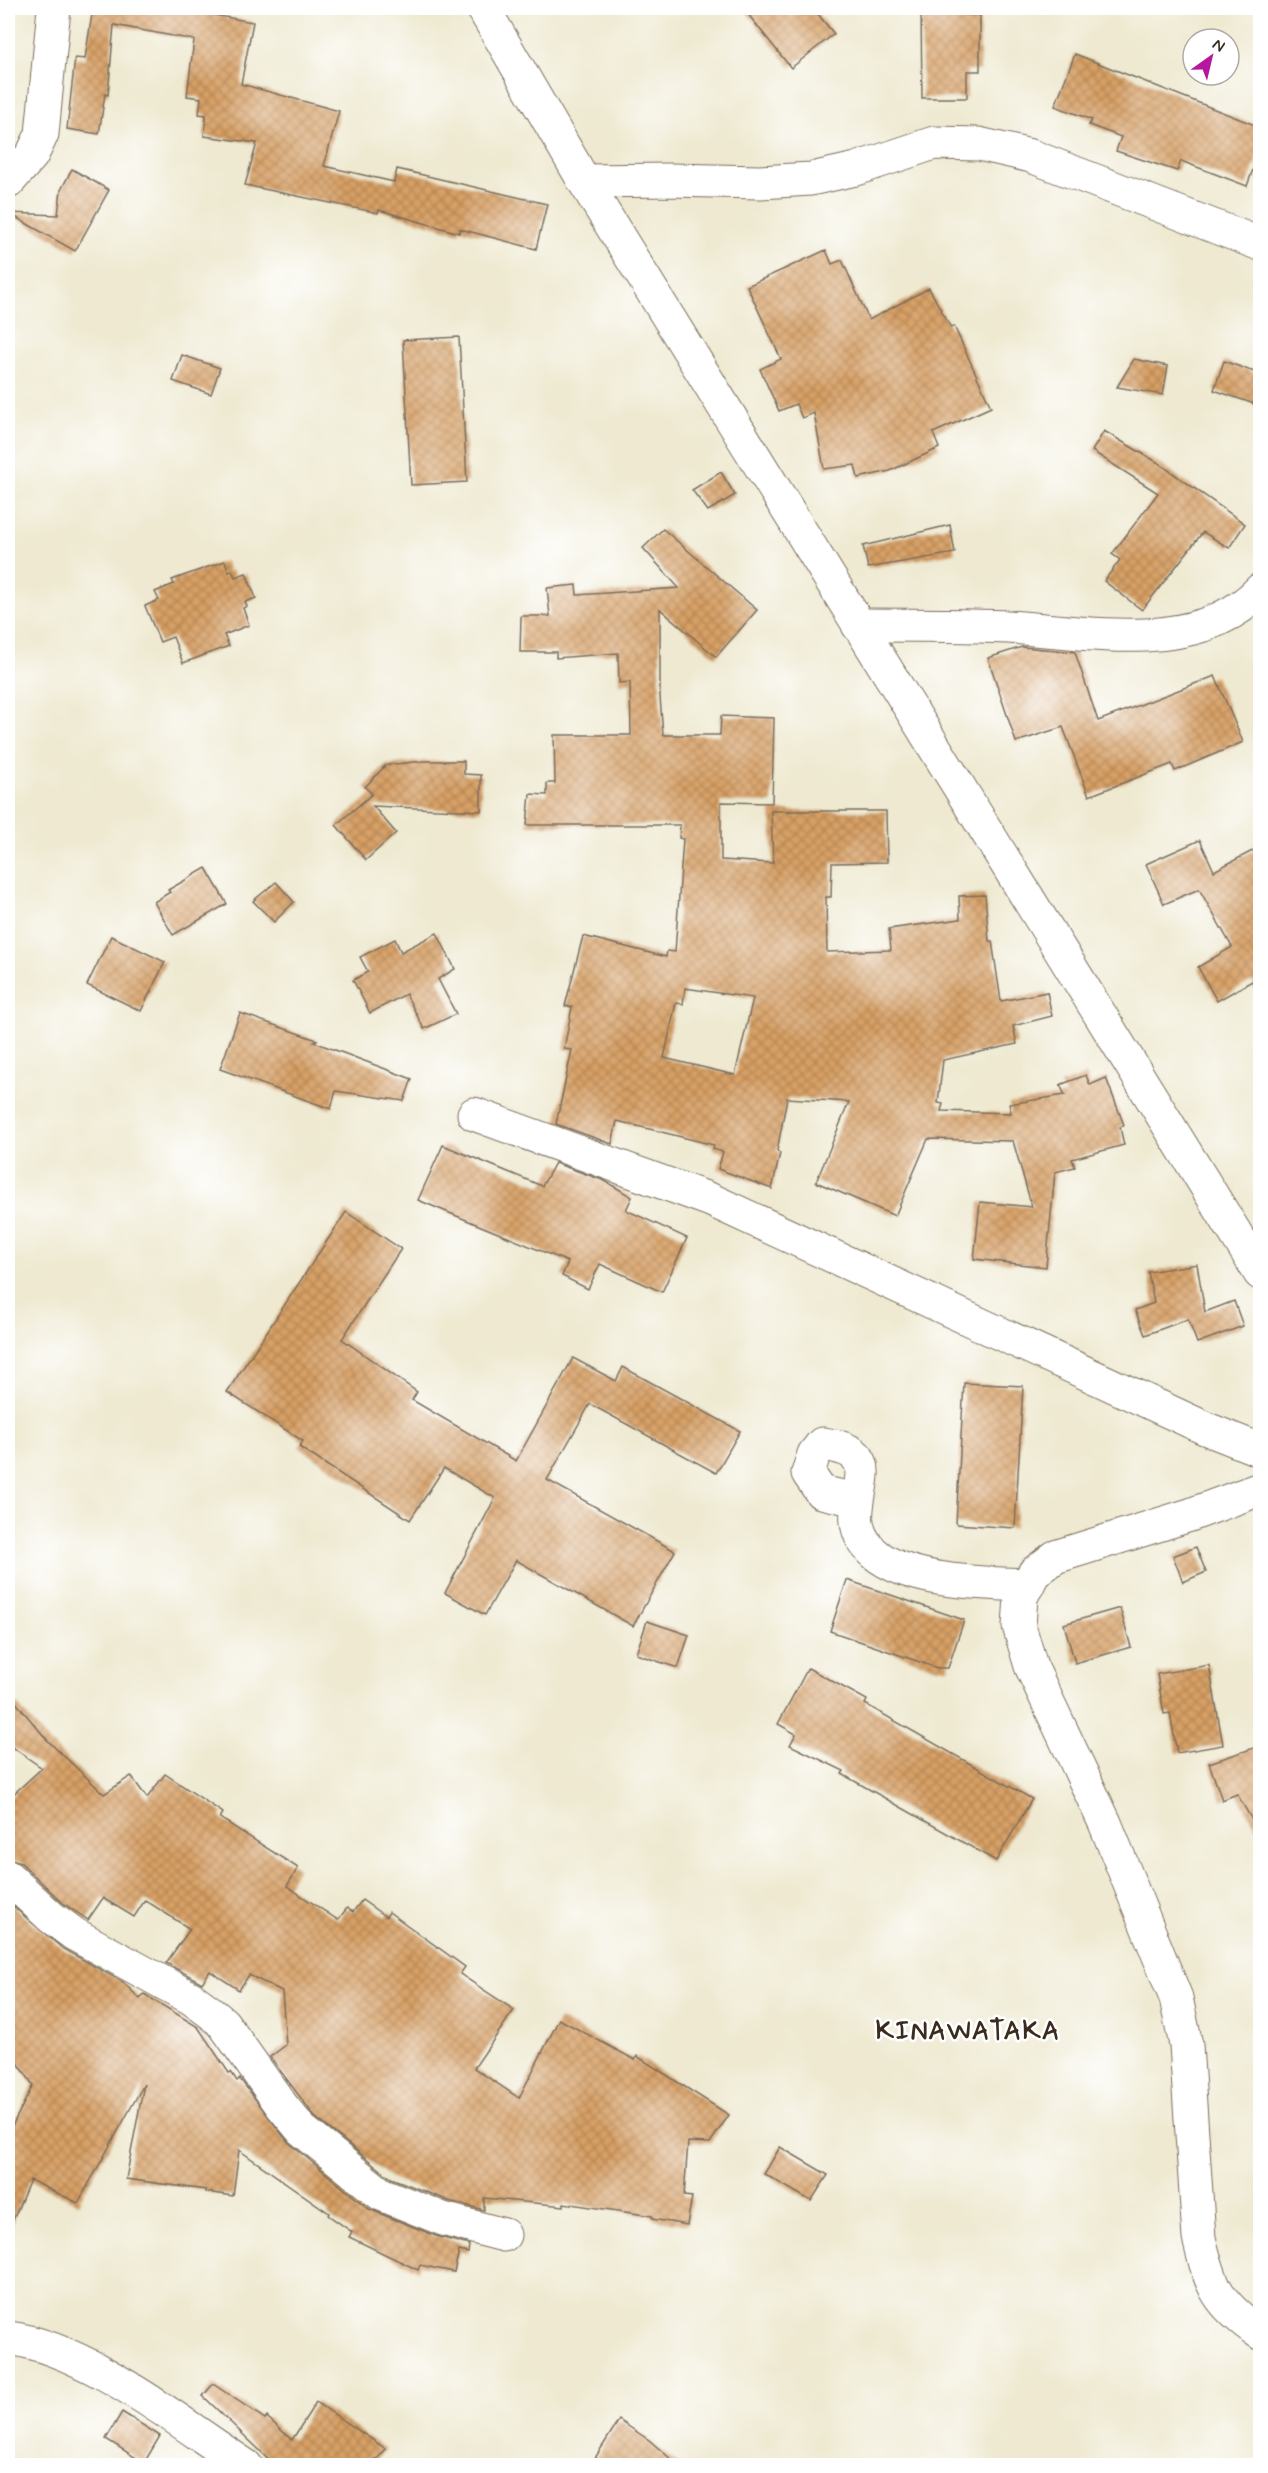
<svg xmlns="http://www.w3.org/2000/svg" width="1268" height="2473" font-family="Mynerve,sans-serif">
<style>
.building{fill:url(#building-cross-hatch);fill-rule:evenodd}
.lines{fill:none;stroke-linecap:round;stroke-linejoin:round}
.minor-casing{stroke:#7a6d5c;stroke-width:35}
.minor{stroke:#fff;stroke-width:33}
.labels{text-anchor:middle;stroke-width:5;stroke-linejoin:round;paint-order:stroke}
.district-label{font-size:26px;font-weight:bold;letter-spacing:1.5px;fill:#3b2a1e;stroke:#fff}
</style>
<defs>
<pattern id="building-cross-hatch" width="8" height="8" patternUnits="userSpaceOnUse" patternTransform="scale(1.5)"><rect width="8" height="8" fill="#d8a065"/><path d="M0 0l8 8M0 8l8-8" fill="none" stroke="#b08353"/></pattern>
</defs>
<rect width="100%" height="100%" fill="#fff"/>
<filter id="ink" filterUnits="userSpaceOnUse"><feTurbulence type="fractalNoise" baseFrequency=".0167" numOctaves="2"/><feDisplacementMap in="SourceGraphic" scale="12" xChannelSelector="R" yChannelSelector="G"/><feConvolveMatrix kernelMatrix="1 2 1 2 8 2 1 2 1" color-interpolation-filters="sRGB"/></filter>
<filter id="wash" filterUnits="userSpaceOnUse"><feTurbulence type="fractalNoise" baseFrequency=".008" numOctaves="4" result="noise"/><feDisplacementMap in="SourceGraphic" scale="24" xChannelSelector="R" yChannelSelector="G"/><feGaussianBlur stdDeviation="1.35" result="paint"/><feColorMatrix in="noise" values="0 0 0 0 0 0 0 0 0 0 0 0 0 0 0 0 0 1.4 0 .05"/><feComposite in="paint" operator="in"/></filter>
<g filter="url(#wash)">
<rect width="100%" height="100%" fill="#eee9d0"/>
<g id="blocks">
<g class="building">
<path d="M 93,8 L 174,8 L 253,22 L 241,84 L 339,111 L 324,166 L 394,182 L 397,169 L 547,204 L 536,249 L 460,229 L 459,233 L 379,210 L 378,213 L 245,185 L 257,143 L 204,136 L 206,115 L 199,114 L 201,98 L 187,96 L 194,40 L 114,25 L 108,95 L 105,94 L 99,134 L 67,129 L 75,58 L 85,59 Z"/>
<path d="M 743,8 L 813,8 L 834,34 L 791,68 Z"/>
<path d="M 921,8 L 967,8 L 967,15 L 980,15 L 980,71 L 967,71 L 967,98 L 922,98 Z"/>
<path d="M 1075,54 L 1260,127 L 1260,150 L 1247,186 L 1181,161 L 1177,171 L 1116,151 L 1121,137 L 1089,125 L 1092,120 L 1055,106 Z"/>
<path d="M 72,169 L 109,190 L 75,251 L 8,213 L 58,215 L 61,190 Z"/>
<path d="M 826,250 L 832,264 L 842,260 L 869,320 L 929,288 L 951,328 L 954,326 L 991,407 L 933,433 L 939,448 L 890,471 L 858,478 L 855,465 L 824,469 L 814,413 L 802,418 L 796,404 L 779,411 L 760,369 L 781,359 L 747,286 Z"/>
<path d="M 459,337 L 467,482 L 411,485 L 403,340 Z"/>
<path d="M 182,355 L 220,368 L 211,394 L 173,381 Z"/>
<path d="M 1134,359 L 1168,366 L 1163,395 L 1117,387 Z"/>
<path d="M 1224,361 L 1260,374 L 1260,406 L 1214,390 Z"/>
<path d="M 1104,431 L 1157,462 L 1245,524 L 1229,548 L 1203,532 L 1142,610 L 1104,581 L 1120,560 L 1112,554 L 1158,493 L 1092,451 Z"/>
<path d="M 721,472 L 735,495 L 708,511 L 692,490 Z"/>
<path d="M 950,525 L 955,553 L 868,568 L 863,546 Z"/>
<path d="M 663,529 L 757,610 L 716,657 L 660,609 L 660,697 L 663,735 L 720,735 L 721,716 L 774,718 L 772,803 L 721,802 L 721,860 L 773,863 L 771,811 L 886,811 L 887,862 L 832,863 L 831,897 L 826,897 L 827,952 L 891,950 L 889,929 L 960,919 L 959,896 L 985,895 L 989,941 L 992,941 L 1001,1001 L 1047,992 L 1052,1016 L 1013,1026 L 1017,1044 L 943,1060 L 938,1103 L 943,1104 L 941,1111 L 1011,1113 L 1009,1104 L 1065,1095 L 1060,1085 L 1086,1075 L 1090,1085 L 1106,1078 L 1124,1125 L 1120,1127 L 1124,1145 L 1072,1159 L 1075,1167 L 1055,1172 L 1046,1267 L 974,1259 L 980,1202 L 1032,1207 L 1013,1141 L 928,1139 L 895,1216 L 816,1182 L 849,1102 L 787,1098 L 777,1151 L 780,1153 L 772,1189 L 718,1169 L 723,1152 L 713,1149 L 714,1145 L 617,1121 L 612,1144 L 556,1124 L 572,1050 L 564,1049 L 572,1007 L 565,1006 L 583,936 L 666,957 L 667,951 L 675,952 L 683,839 L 679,838 L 680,825 L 527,825 L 530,794 L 547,795 L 547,783 L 555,783 L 554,735 L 631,735 L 630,682 L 619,683 L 618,653 L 556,658 L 556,652 L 520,652 L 521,616 L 550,616 L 547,588 L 576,585 L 577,595 L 679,588 L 643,548 ZM 685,988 L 753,998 L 735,1075 L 664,1058 L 676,1003 L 683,1004 Z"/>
<path d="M 225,561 L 229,572 L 232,570 L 235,577 L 246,573 L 256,598 L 245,602 L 247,606 L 243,608 L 249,625 L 224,635 L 229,646 L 183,663 L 173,637 L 160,642 L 145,606 L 159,600 L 155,592 L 174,584 L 172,580 Z"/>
<path d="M 1022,647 L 1075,652 L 1098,721 L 1215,676 L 1243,742 L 1175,771 L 1172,764 L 1089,796 L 1063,727 L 1016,742 L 988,658 Z"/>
<path d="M 424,761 L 464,761 L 464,774 L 481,775 L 481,811 L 373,806 L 396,833 L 366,860 L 336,825 L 372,794 L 365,787 L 386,765 Z"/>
<path d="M 1200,840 L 1214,871 L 1260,847 L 1260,997 L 1252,981 L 1217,1001 L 1198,967 L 1232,947 L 1199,889 L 1164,904 L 1146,864 Z"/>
<path d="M 206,868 L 227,904 L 173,935 L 154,902 L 170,892 L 168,890 Z"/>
<path d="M 276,882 L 294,902 L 274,922 L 253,901 Z"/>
<path d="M 437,933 L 455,969 L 438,979 L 456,1014 L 424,1029 L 406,994 L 370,1013 L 353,980 L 368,972 L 360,957 L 395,939 L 401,952 Z"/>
<path d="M 111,936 L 165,962 L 141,1011 L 87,985 Z"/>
<path d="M 240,1013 L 317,1040 L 314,1042 L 412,1079 L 404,1101 L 336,1091 L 331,1109 L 220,1069 Z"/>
<path d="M 443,1145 L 542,1186 L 555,1163 L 605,1181 L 632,1197 L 626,1210 L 687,1238 L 662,1292 L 600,1264 L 588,1289 L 562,1276 L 568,1262 L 418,1200 Z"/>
<path d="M 346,1212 L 401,1249 L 342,1339 L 417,1392 L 412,1400 L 516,1461 L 573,1358 L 616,1381 L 623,1367 L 740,1431 L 716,1473 L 590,1404 L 547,1480 L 675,1551 L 633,1626 L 516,1560 L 485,1615 L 445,1593 L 495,1498 L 444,1468 L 410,1520 L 299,1447 L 303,1441 L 227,1392 Z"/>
<path d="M 1197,1264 L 1205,1312 L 1234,1301 L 1243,1326 L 1197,1343 L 1188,1319 L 1145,1335 L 1135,1310 L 1154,1303 L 1148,1272 Z"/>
<path d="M 964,1383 L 1023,1386 L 1015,1528 L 956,1524 Z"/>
<path d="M 1196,1547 L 1206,1572 L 1183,1582 L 1173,1556 Z"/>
<path d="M 847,1580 L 964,1620 L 948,1668 L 937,1668 L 830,1631 Z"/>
<path d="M 1120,1608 L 1131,1647 L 1075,1663 L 1064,1624 Z"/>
<path d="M 647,1621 L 689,1635 L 678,1668 L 636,1654 Z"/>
<path d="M 1209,1665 L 1223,1745 L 1177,1753 L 1170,1713 L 1164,1714 L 1157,1674 Z"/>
<path d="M 808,1668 L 867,1700 L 865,1704 L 1032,1799 L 996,1861 L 842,1774 L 844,1771 L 790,1745 L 796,1734 L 778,1724 Z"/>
<path d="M 8,1693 L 48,1741 L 104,1794 L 131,1776 L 147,1798 L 165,1774 L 223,1813 L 220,1818 L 298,1868 L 287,1886 L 338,1920 L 347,1908 L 353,1912 L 362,1900 L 386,1917 L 389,1912 L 465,1967 L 460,1974 L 514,2010 L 474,2068 L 519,2098 L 559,2019 L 635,2060 L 637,2056 L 729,2115 L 710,2143 L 688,2142 L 684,2196 L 692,2197 L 687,2225 L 652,2219 L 652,2216 L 564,2203 L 564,2206 L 484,2198 L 484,2210 L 449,2201 L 391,2178 L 315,2117 L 270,2057 L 286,2045 L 282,1991 L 249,1975 L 239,1990 L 210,1971 L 202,1983 L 166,1963 L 190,1929 L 145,1900 L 134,1917 L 103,1898 L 88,1920 L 63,1903 L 21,1863 L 8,1859 L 8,1799 L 42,1768 L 8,1744 Z"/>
<path d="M 1260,1746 L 1260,1834 L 1237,1794 L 1222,1800 L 1209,1763 Z"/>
<path d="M 8,1902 L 63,1949 L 123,1982 L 140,1999 L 144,1994 L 198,2027 L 229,2073 L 231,2072 L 237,2081 L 240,2079 L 288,2142 L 369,2209 L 436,2236 L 469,2245 L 468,2253 L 459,2251 L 454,2272 L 420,2265 L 418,2270 L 349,2237 L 352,2232 L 328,2215 L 329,2213 L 239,2150 L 233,2196 L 206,2192 L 206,2190 L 126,2179 L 144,2084 L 78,2203 L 30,2180 L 8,2232 L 8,2134 L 33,2085 L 8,2048 Z"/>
<path d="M 780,2147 L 828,2175 L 811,2201 L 764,2174 Z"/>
<path d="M 213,2384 L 265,2419 L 267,2417 L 292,2440 L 316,2402 L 386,2449 L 371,2466 L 276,2466 L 203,2396 Z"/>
<path d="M 122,2412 L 160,2436 L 144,2463 L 106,2439 Z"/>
<path d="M 619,2420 L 649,2440 L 679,2466 L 590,2466 Z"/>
</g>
</g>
</g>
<g filter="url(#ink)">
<use href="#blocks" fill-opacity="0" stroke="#7a6d5c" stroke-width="1.5"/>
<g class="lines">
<defs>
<g id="minor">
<path d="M 483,8 L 584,181 L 1260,1273"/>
<path d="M 584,181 L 669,180 L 760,182 L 811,179 L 856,169 L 934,143 L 979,144 L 1031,156 L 1260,244"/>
<path d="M 8,182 L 32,155 L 42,134 L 54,8"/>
<path d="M 858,625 C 908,625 958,625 1008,627 C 1089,632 1198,656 1260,590"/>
<path d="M 474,1114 L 711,1200 L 1207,1429 L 1260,1450"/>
<path d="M 1260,1489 L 1190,1515 L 1055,1557 L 1034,1573 L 1021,1597 L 1019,1626 L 1031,1666 L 1105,1823 L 1176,1998 L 1186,2045 L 1199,2238 C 1211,2288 1218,2304 1260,2333"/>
<path d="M 856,1500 L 821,1492 L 808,1473 L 814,1454 L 822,1444 C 903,1453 829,1506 870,1549 C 901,1583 985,1583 1028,1585"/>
<path d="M 8,1877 L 51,1917 L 74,1934 L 191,1998 L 210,2012 L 223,2023 L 282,2106 L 302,2130 L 381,2194 L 443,2219 L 504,2235"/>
<path d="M 8,2338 C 85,2347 180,2423 246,2466"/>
</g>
</defs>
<use href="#minor" class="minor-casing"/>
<use href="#minor" class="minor"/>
</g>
</g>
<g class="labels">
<g class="district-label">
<text x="968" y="2039">KINAWATAKA</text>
</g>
</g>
<rect width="1268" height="2473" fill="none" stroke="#fff" stroke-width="30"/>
<g transform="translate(1211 57) rotate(34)"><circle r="28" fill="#ffffff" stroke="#b1aaa5" stroke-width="1.5"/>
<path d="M0-4.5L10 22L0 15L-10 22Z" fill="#b5179e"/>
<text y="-9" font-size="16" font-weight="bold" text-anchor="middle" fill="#3b2a1e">N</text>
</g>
</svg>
